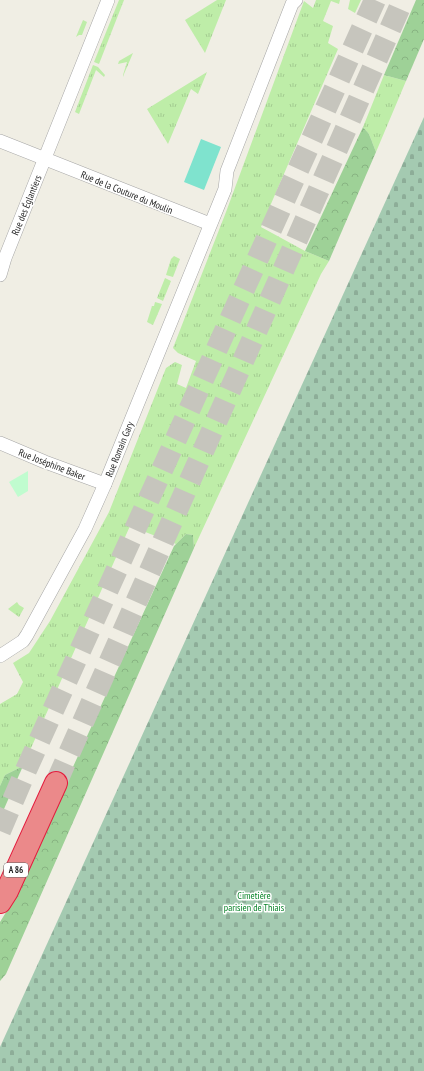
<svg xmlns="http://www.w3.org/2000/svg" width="424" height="1071" font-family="'PT Sans Narrow',sans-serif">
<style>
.grass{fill:url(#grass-tufts)}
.forest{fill:url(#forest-crowns)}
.cemetery{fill:url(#cemetery-stones)}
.park{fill:#c0fccf}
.pitch{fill:#7fe3ce}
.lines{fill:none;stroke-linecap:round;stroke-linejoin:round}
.highway-tunnel{stroke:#c6c5bd;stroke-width:22;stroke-dasharray:22 11;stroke-linecap:butt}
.street-casing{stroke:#a6a6a6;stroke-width:14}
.highway-casing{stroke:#e31c3d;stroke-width:24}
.street{stroke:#fff;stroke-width:13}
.highway{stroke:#eb898a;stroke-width:22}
.labels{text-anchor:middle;stroke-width:3;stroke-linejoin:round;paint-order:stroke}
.shield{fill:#fff;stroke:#626262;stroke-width:1}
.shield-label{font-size:9px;font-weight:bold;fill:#1f1f1f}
.street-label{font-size:10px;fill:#1f1f1f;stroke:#fff}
.park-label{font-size:10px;fill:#068327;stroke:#fff}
</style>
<defs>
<pattern id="grass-tufts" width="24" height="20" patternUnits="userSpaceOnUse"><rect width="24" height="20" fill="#beeda8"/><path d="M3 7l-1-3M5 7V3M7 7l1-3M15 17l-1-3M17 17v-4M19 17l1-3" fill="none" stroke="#a3cb90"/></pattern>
<pattern id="forest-crowns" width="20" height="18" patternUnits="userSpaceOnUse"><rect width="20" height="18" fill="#9ed197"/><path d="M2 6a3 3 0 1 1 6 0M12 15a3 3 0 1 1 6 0" fill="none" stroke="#88b382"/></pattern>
<pattern id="cemetery-stones" width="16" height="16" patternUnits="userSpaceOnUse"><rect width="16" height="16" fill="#a4cab1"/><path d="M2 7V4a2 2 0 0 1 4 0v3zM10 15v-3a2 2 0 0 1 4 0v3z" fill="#8dad98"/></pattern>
</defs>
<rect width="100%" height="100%" fill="#f0eee4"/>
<g class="grass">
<path d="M 119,0 L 124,0 L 99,64 L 94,62 Z"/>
<path d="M 217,0 L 226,0 L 205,53 L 185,20 Z"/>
<path d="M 316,0 L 340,0 L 339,4 L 331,1 L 323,21 L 333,26 L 328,43 L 338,49 L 261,227 L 305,251 L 329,261 L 321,274 L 194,548 L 193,535 L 186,534 L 176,544 L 130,526 L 23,766 L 5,775 L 0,786 L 0,704 L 17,694 L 23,682 L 13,663 L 29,653 L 50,621 L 109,512 L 166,368 L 175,362 L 182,365 L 177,384 L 186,388 L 196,361 L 178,353 L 173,348 L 226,212 L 304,1 L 313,8 Z"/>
<path d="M 350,0 L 361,0 L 355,13 L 348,9 Z"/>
<path d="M 83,20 L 87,22 L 82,35 L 79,35 L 76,37 Z"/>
<path d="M 133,53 L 124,74 L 123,77 L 123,75 L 127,62 L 118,64 L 119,61 Z"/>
<path d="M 93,65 L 98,67 L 105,75 L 104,77 L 96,70 L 79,114 L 75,112 Z"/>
<path d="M 207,72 L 198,94 L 191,89 L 168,144 L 147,109 Z"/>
<path d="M 384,75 L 406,81 L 376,152 L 369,134 L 363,127 Z"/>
<path d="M 174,256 L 180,259 L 173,277 L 166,275 L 171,259 Z"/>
<path d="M 165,278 L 171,281 L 163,301 L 157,298 Z"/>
<path d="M 155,302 L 162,304 L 153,325 L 147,322 L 152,306 L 154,306 Z"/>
<path d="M 17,602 L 19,605 L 24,608 L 19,617 L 8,609 Z"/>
</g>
<g class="forest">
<path d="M 416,0 L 424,0 L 424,39 L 406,81 L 384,75 Z"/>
<path d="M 363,127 L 369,134 L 376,152 L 329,261 L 305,251 Z"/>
<path d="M 186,534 L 193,535 L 194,548 L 6,974 L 0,981 L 0,922 L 8,909 L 174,546 Z"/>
<path d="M 23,766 L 0,818 L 0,786 L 5,775 Z"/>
</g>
<path class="cemetery" d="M 424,117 L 424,1071 L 0,1071 L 0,1047 Z"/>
<path class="park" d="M 28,471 L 28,491 L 18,497 L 9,482 Z"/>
<path class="pitch" d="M 201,139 L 221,147 L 204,190 L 184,182 Z"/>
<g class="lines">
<g class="highway-tunnel">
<path d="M 56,783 L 403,0"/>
<path d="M 0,831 L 26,770 L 375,0"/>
</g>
<defs>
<g id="street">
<path d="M 0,141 L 210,224"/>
<path d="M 0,275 L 5,258 L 108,0"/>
<path d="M 0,443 L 45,462 L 105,484"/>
<path d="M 0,656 L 23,641 L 27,635 L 85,529 L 105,484 L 225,189 L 227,171 L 292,4 L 296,0"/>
</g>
<path id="highway" d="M 0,902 L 7,891 L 56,783"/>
</defs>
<use href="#street" class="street-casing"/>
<use href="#highway" class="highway-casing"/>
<use href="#street" class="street"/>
<use href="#highway" class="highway"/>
</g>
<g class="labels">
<rect class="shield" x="4" y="863" width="24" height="14" rx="3"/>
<g class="shield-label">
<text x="16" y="873">A 86</text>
</g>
<g class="street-label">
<text transform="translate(127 192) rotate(22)" y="4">Rue de la Couture du Moulin</text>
<text transform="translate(26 205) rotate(-68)" y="4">Rue des Églantiers</text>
<text transform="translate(119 449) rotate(-68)" y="4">Rue Romain Gary</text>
<text transform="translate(52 464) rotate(21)" y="4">Rue Joséphine Baker</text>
</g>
<g class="park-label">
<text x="254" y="899">Cimetière<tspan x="254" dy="12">parisien de Thiais</tspan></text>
</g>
</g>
</svg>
